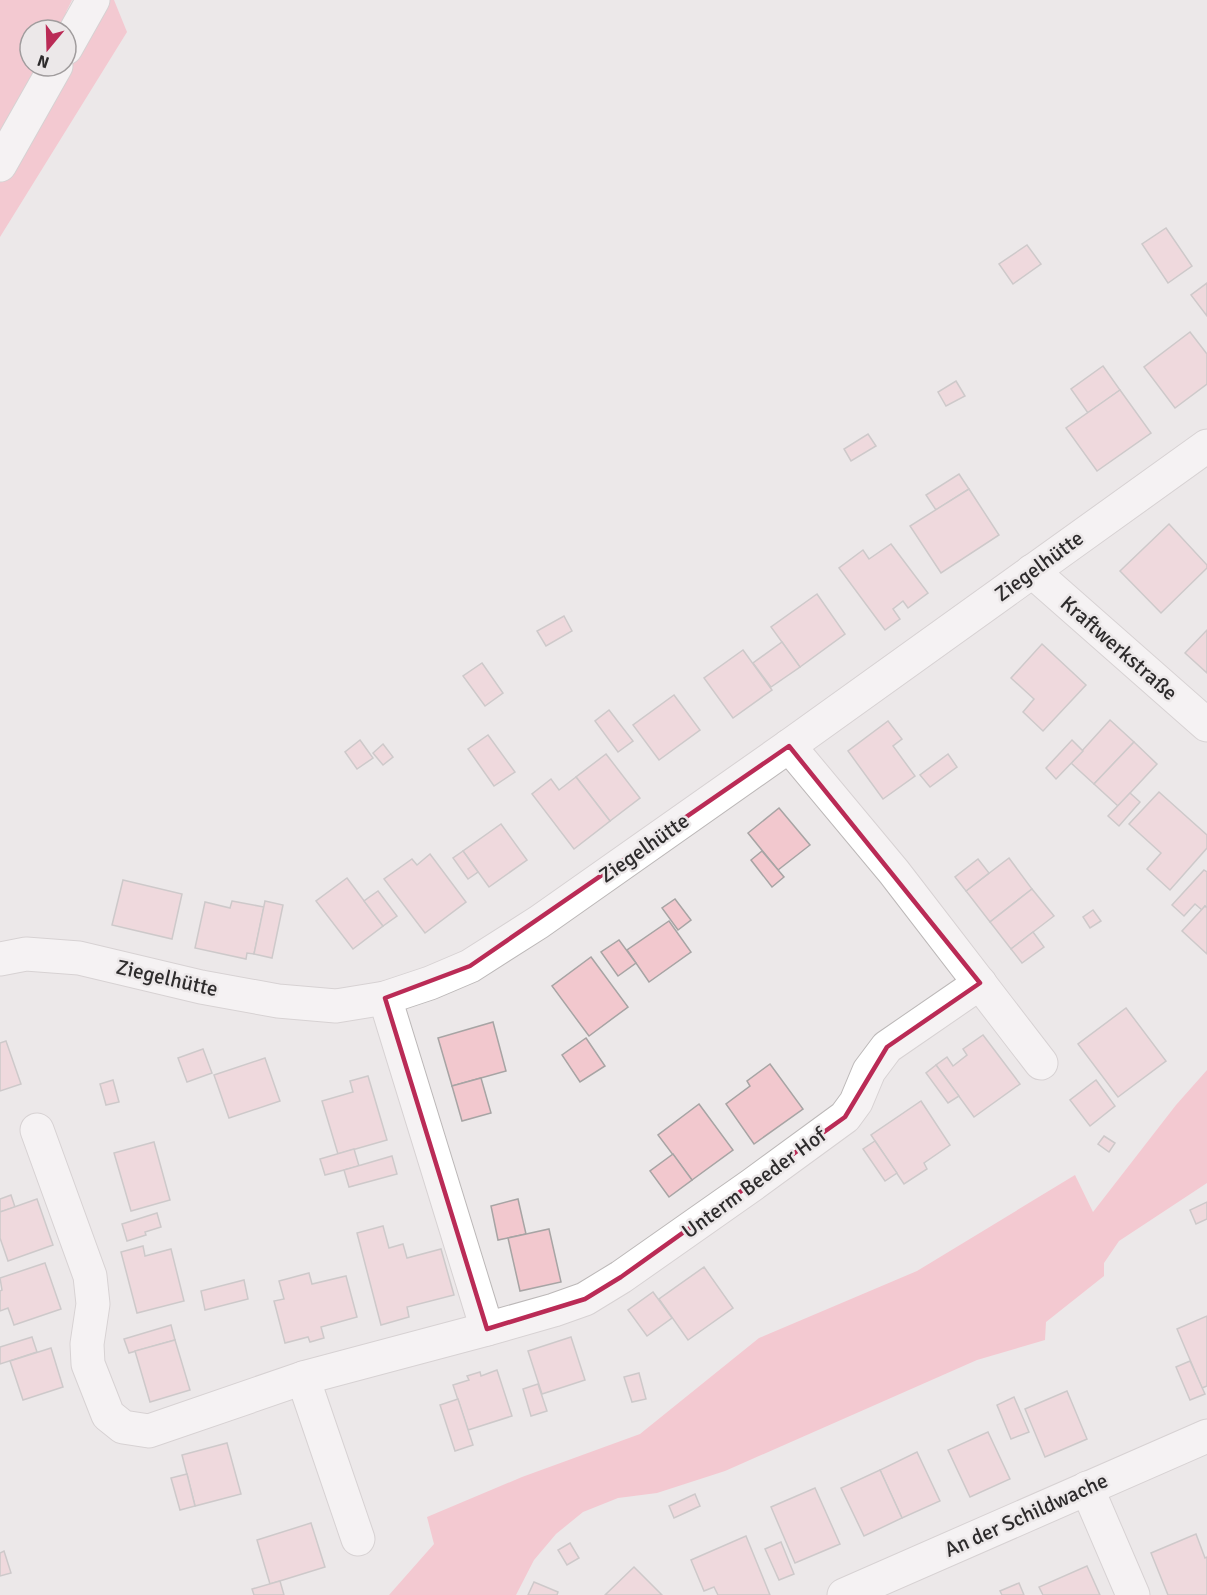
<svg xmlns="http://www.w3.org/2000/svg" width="1207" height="1595" font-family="Signika,sans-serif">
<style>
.green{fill:#fba4b3;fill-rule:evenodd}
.building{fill:#f2c8ce;stroke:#a7a4a4;stroke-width:1.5}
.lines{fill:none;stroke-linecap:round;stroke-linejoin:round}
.minor-casing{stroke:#bcb8b8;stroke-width:35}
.minor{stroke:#fff;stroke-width:33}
.marked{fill:none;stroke:#ba2b56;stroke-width:4.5;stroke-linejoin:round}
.labels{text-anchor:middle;stroke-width:5;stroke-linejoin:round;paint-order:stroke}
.street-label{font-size:21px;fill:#2d2b2c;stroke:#ece8e9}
</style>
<rect width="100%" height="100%" fill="#ece8e9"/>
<g class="green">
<path d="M 0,0 L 72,0 L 66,12 L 101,0 L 114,0 L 127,32 L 0,237 ZM 30,30 L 66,30 L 66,66 L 30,66 Z"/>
<path d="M 1207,1070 L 1207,1183 L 1119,1241 L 1104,1263 L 1104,1276 L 1046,1322 L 1045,1340 L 977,1360 L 725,1471 L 657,1493 L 618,1498 L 583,1512 L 556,1534 L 534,1560 L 516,1595 L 389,1595 L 434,1544 L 427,1517 L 522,1477 L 640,1434 L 759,1338 L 917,1271 L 1075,1175 L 1093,1212 L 1176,1105 Z"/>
</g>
<g class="building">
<path d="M 1166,228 L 1192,266 L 1168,283 L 1142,244 Z"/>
<path d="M 1027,245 L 1041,264 L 1013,284 L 999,264 Z"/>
<path d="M 1207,283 L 1207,316 L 1191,295 Z"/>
<path d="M 1190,332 L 1207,354 L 1207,384 L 1175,408 L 1144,367 Z"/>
<path d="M 1103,366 L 1120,390 L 1088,413 L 1071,389 Z"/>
<path d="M 956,381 L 965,396 L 946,406 L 938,392 Z"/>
<path d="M 1120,390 L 1151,433 L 1097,471 L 1066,428 Z"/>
<path d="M 868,434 L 876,446 L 851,461 L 844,449 Z"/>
<path d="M 959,474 L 969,489 L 936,510 L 926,495 Z"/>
<path d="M 969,489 L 999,535 L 941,573 L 910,526 Z"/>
<path d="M 1169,524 L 1207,565 L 1207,568 L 1161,613 L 1120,571 Z"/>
<path d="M 891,544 L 928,593 L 908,608 L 903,601 L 893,609 L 900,619 L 885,630 L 839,568 L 863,550 L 869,559 Z"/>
<path d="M 817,594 L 845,634 L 800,667 L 771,627 Z"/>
<path d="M 564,616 L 572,631 L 546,646 L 537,631 Z"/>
<path d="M 1207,630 L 1207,673 L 1185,653 Z"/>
<path d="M 782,642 L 800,667 L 771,687 L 753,663 Z"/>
<path d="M 1042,644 L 1086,685 L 1043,731 L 1023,712 L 1034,699 L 1011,678 Z"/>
<path d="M 743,650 L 772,690 L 733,718 L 704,678 Z"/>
<path d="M 482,663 L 503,693 L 485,706 L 463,676 Z"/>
<path d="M 674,695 L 700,730 L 659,760 L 633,725 Z"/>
<path d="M 609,710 L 633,741 L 618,752 L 595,721 Z"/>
<path d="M 1110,720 L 1134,742 L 1094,784 L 1071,763 Z"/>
<path d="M 888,721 L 902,739 L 893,746 L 915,776 L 883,799 L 848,751 Z"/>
<path d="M 488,735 L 515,772 L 494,786 L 468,749 Z"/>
<path d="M 360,740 L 373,758 L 357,769 L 345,752 Z"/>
<path d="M 1072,740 L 1083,751 L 1056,779 L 1046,768 Z"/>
<path d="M 1134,742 L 1157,764 L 1118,806 L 1094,784 Z"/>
<path d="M 383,744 L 393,757 L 383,765 L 373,753 Z"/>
<path d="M 606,754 L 640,798 L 610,821 L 576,777 Z"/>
<path d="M 948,754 L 957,767 L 930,787 L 920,775 Z"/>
<path d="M 576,777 L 610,821 L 574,849 L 532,794 L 551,779 L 559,790 Z"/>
<path d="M 1159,792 L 1207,835 L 1207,848 L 1170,890 L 1147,869 L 1161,853 L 1129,824 Z"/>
<path d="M 1130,793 L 1140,802 L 1119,826 L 1108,816 Z"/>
<path d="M 779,808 L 810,845 L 778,870 L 748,833 Z"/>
<path d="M 501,824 L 527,860 L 489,887 L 463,851 Z"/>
<path d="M 463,851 L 478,872 L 468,879 L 453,858 Z"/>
<path d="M 762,851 L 784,877 L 772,887 L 751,860 Z"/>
<path d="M 430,854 L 466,902 L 425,933 L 384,879 L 412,859 L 417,865 Z"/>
<path d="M 1009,858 L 1032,889 L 990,922 L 966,891 Z"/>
<path d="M 978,859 L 989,873 L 966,891 L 955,877 Z"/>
<path d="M 1204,870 L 1207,872 L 1207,908 L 1205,906 L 1202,910 L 1195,904 L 1184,916 L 1172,905 Z"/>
<path d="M 347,878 L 383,926 L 353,949 L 316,901 Z"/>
<path d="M 123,880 L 182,894 L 172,939 L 112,925 Z"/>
<path d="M 1032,889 L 1054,916 L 1011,949 L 990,922 Z"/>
<path d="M 378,891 L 397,916 L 383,926 L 364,901 Z"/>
<path d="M 675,899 L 691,920 L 678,930 L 662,908 Z"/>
<path d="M 232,901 L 264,907 L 254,954 L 247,953 L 246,959 L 195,948 L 205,902 L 230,908 Z"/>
<path d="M 265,901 L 283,905 L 272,958 L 254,954 Z"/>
<path d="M 1205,906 L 1207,908 L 1207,954 L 1182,931 Z"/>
<path d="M 1093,910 L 1101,921 L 1090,928 L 1083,917 Z"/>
<path d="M 669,921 L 691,952 L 649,982 L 627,950 Z"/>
<path d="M 1033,932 L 1044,947 L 1022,963 L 1011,949 Z"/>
<path d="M 619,940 L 636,963 L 618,976 L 601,952 Z"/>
<path d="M 591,957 L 628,1007 L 589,1036 L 552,986 Z"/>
<path d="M 1126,1008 L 1166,1061 L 1118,1097 L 1078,1044 Z"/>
<path d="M 493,1022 L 506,1071 L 452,1086 L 438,1038 Z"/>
<path d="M 983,1035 L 1020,1084 L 974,1117 L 936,1065 L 947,1057 L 953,1066 L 967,1055 L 963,1049 Z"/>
<path d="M 586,1038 L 605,1066 L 580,1082 L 562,1055 Z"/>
<path d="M 6,1041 L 21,1084 L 0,1091 L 0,1043 Z"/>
<path d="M 203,1049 L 212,1073 L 187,1082 L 178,1058 Z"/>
<path d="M 265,1058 L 280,1101 L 229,1118 L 214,1075 Z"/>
<path d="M 770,1064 L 803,1109 L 754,1144 L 726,1104 L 750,1086 L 747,1081 Z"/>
<path d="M 936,1065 L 959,1096 L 948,1103 L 926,1073 Z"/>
<path d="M 368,1076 L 387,1140 L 338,1154 L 322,1101 L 353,1092 L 350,1081 Z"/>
<path d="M 481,1078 L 491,1113 L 462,1121 L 452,1086 Z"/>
<path d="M 113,1080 L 119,1102 L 106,1105 L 100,1084 Z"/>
<path d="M 1096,1080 L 1115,1106 L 1090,1126 L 1070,1100 Z"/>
<path d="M 921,1101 L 950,1145 L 924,1163 L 927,1169 L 904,1184 L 871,1135 Z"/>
<path d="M 699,1104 L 733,1150 L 692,1180 L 658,1135 Z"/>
<path d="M 1104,1136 L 1115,1143 L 1109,1152 L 1098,1144 Z"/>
<path d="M 875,1141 L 897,1173 L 885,1181 L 863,1149 Z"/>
<path d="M 154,1142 L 170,1200 L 131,1211 L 114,1153 Z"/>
<path d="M 354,1149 L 359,1166 L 325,1175 L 320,1159 Z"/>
<path d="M 673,1154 L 692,1180 L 669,1197 L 650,1171 Z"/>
<path d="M 392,1156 L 397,1174 L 349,1187 L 344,1170 Z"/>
<path d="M 11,1195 L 15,1207 L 0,1212 L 0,1199 Z"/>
<path d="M 37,1199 L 53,1245 L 8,1261 L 0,1238 L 0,1212 Z"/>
<path d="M 518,1199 L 526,1234 L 498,1240 L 491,1206 Z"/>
<path d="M 1207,1202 L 1207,1219 L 1196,1224 L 1190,1210 Z"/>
<path d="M 157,1213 L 161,1227 L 145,1232 L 146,1235 L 127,1241 L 122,1224 Z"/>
<path d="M 383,1226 L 389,1248 L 403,1244 L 407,1258 L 441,1249 L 454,1295 L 407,1307 L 409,1317 L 381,1325 L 357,1233 Z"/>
<path d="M 549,1229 L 561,1282 L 520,1291 L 508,1238 Z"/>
<path d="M 143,1246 L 145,1256 L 171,1249 L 184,1301 L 137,1313 L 121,1252 Z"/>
<path d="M 45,1263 L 61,1309 L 14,1325 L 8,1308 L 0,1311 L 0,1291 L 2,1290 L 0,1278 Z"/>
<path d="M 704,1267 L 733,1308 L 688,1340 L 659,1299 Z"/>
<path d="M 309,1273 L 312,1284 L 346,1276 L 357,1317 L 321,1327 L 324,1338 L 310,1342 L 308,1337 L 285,1343 L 274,1301 L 284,1299 L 279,1281 Z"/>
<path d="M 244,1280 L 248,1299 L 205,1310 L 201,1291 Z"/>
<path d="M 653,1292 L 672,1318 L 647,1336 L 628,1310 Z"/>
<path d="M 1207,1316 L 1207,1386 L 1202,1388 L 1177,1329 Z"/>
<path d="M 171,1325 L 175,1340 L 129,1353 L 124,1339 Z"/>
<path d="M 32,1337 L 37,1352 L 0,1364 L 0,1347 Z"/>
<path d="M 571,1337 L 585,1380 L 542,1394 L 528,1351 Z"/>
<path d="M 175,1340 L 190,1390 L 150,1402 L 135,1351 Z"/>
<path d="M 51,1348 L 63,1387 L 23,1400 L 10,1361 Z"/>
<path d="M 1190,1361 L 1205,1394 L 1190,1400 L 1176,1367 Z"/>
<path d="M 497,1370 L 512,1416 L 468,1430 L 453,1385 L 469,1380 L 467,1376 L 480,1372 L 481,1376 Z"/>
<path d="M 639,1373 L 646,1399 L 632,1402 L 624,1377 Z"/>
<path d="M 538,1384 L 547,1411 L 531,1416 L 523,1389 Z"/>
<path d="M 1067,1391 L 1087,1439 L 1045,1457 L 1025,1409 Z"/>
<path d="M 1014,1397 L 1029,1432 L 1011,1439 L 997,1405 Z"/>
<path d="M 458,1399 L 473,1445 L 455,1451 L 440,1405 Z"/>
<path d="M 988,1432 L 1010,1479 L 970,1497 L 948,1450 Z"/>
<path d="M 227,1443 L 241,1494 L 195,1506 L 182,1455 Z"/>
<path d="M 917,1452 L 940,1501 L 902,1518 L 880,1470 Z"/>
<path d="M 880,1470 L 902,1518 L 864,1536 L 841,1488 Z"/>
<path d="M 187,1474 L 195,1506 L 180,1510 L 171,1478 Z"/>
<path d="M 815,1488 L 840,1544 L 795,1563 L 771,1507 Z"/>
<path d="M 695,1494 L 700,1506 L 674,1518 L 669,1506 Z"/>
<path d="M 311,1523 L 325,1567 L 270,1584 L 257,1540 Z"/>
<path d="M 1196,1534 L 1205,1558 L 1207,1557 L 1207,1595 L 1168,1595 L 1151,1553 Z"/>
<path d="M 746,1536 L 770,1595 L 718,1595 L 714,1587 L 704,1591 L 691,1560 Z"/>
<path d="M 781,1542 L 794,1574 L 779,1580 L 765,1549 Z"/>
<path d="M 570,1543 L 579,1558 L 567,1565 L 558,1550 Z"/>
<path d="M 4,1551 L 11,1573 L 0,1576 L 0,1553 Z"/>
<path d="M 1087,1566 L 1100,1595 L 1043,1595 L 1039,1587 Z"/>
<path d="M 634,1567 L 662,1595 L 605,1595 Z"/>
<path d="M 280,1581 L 284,1595 L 254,1595 L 252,1589 Z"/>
<path d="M 534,1582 L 558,1592 L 557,1595 L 528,1595 Z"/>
<path d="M 1019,1583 L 1024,1595 L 1002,1595 L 1000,1591 Z"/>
</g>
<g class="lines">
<defs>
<g id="minor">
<path d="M 66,48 L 93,0"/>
<path d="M 0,165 L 56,66"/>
<path d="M 1032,571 L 1207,725"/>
<path d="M 789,746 L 894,872 L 1041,1063"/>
<path d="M 0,959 L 26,954 L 79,958 L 201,987 L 278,1001 L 336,1006 L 385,998 L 430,983 L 470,966 L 539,922 L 789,746 L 1207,446"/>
<path d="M 385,998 L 487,1329"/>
<path d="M 37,1130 L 90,1276 L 93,1304 L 87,1344 L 88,1364 L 108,1415 L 123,1427 L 149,1431 L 303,1378 L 487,1329 L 554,1310 L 585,1299 L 621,1277 L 752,1185 L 845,1117 L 856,1102 L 869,1071 L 887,1047 L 980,983"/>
<path d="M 303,1378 L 358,1539"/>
<path d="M 1087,1488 L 1133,1595"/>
<path d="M 844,1595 L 1207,1436"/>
</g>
</defs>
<use href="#minor" class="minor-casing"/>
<use href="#minor" class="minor"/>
</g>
<path d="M0 0H1207V1595H0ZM 789,746 L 980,983 L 887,1047 L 845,1117 L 621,1277 L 585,1299 L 487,1329 L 385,998 L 470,966 Z" fill="#ece8e9" fill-opacity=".55" fill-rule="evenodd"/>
<path class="marked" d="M 789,746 L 980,983 L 887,1047 L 845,1117 L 621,1277 L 585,1299 L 487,1329 L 385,998 L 470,966 Z"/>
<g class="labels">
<g class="street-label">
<text transform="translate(1039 566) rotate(-36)" y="7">Ziegelhütte</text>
<text transform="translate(1119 648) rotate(41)" y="7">Kraftwerkstraße</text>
<text transform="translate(644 848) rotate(-35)" y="7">Ziegelhütte</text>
<text transform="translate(167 978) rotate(13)" y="7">Ziegelhütte</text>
<text transform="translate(754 1183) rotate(-36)" y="7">Unterm Beeder Hof</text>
<text transform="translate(1026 1515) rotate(-24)" y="7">An der Schildwache</text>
</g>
</g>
<g transform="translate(48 48) rotate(199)"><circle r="28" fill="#ece8e9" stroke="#a09c9d" stroke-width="1.5"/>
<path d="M0-4.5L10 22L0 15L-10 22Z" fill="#ba2b56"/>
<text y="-9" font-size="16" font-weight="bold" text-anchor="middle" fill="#2d2b2c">N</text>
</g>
</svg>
